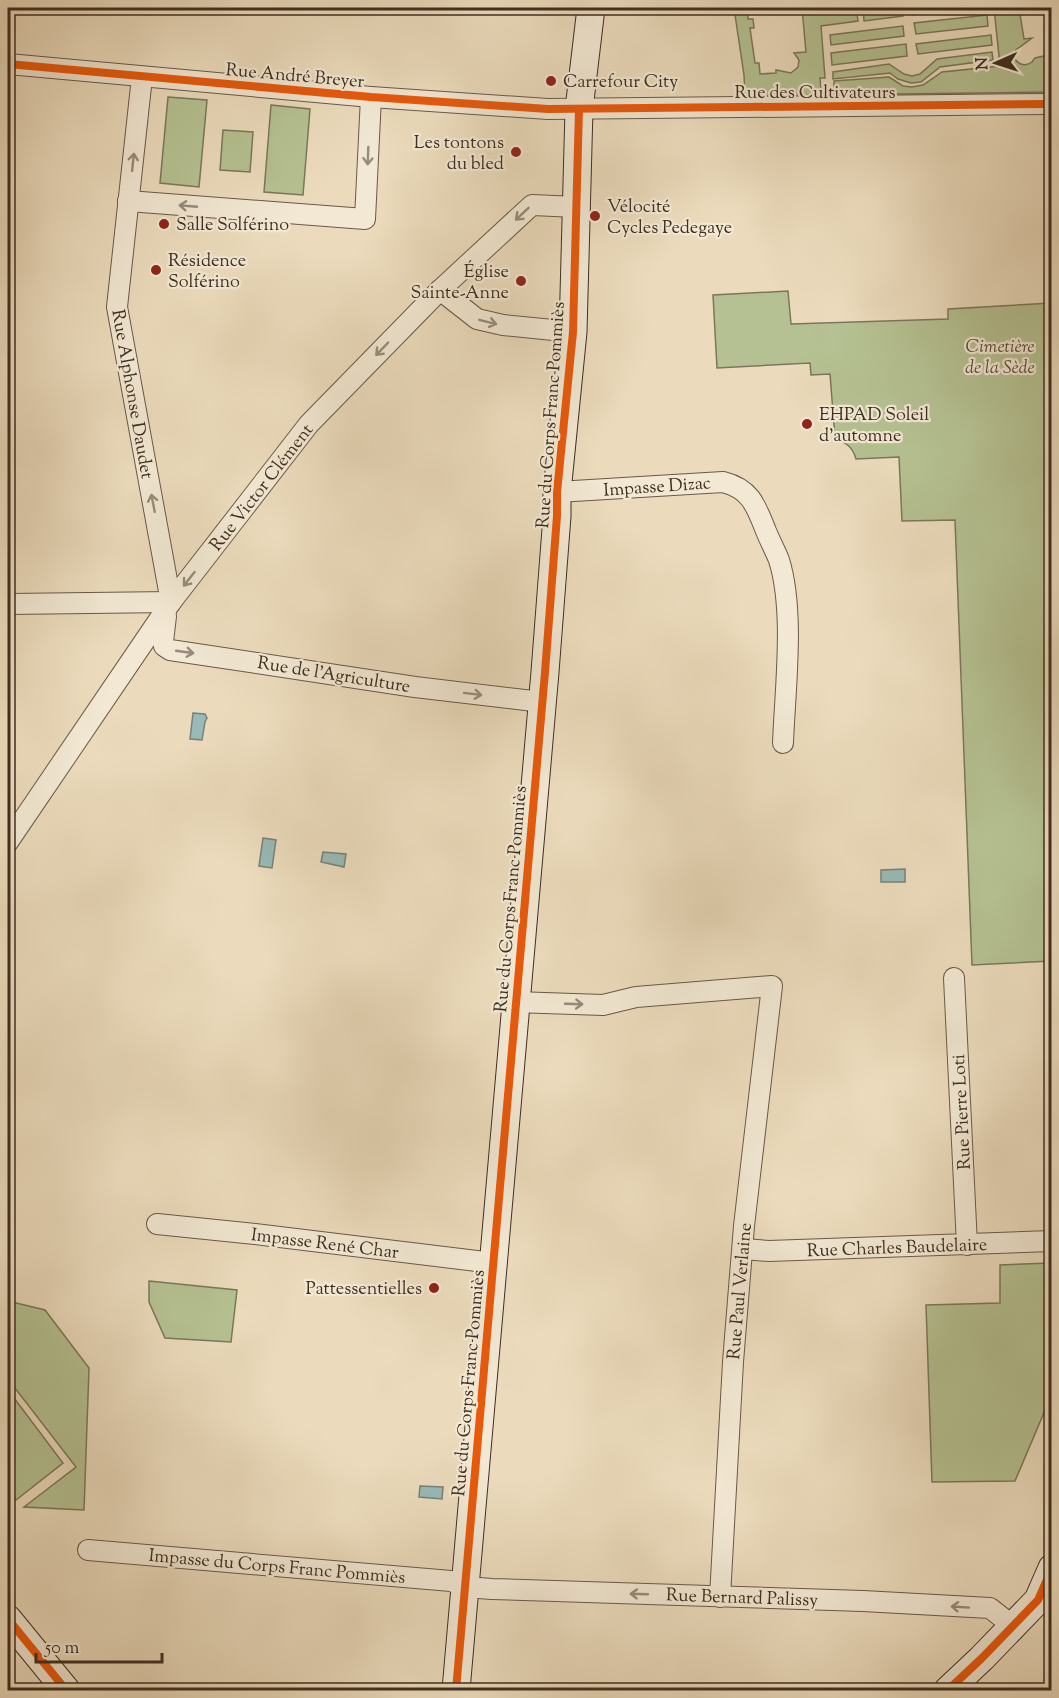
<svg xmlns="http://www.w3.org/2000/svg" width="1059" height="1698" font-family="'Sorts Mill Goudy',serif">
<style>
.green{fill:#b5c192;stroke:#7a7859;stroke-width:1.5}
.water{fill:#99bab7;stroke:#75827b;stroke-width:1.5}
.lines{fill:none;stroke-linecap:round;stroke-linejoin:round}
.street-casing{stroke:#6a5947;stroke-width:22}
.secondary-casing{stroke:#3f2e20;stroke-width:29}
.street{stroke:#f2e8d3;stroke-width:20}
.secondary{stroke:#f2e8d3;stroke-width:27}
.cycleway-casing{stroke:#f2e8d3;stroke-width:11}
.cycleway{stroke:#e8590c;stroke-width:8}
.oneway{stroke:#988b7a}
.poi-dot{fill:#8f2418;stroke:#f2e8d3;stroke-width:2}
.labels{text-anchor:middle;stroke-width:4.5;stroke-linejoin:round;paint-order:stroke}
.street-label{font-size:18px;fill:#3f2e20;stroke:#f2e8d3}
.poi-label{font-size:18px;fill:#3f2e20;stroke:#f2e8d3;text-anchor:start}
.park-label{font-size:18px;font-style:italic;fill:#574b37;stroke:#f2e8d3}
</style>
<rect width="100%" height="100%" fill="#ebdbbc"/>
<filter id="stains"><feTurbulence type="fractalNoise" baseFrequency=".00333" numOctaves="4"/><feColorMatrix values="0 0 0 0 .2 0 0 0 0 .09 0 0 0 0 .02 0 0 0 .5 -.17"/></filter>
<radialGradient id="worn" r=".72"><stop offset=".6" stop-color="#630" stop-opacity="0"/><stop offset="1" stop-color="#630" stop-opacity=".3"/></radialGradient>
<g class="green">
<path d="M 734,8 L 747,8 L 748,19 L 753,19 L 754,28 L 750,28 L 755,63 L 759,63 L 760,74 L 776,73 L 776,70 L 791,73 L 798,67 L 799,60 L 794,53 L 806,52 L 802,8 L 856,8 L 858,21 L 821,26 L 825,78 L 820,78 L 821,90 L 834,88 L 834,81 L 889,77 L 903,86 L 912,87 L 923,85 L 942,72 L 1000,66 L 994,8 L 1019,8 L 1024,39 L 1032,38 L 1016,50 L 1015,59 C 1020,66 1026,66 1032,62 L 1035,58 L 1044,56 L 1045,60 L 1051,59 L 1051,92 L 745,96 L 744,75 Z"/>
<path d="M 863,8 L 903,9 L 903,16 L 864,21 Z"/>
<path d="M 911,8 L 950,8 L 950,10 L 912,15 Z"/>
<path d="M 987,15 L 988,26 L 916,34 L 914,23 Z"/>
<path d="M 903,26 L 904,36 L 831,45 L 830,35 Z"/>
<path d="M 991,35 L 992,45 L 918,54 L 916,44 Z"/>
<path d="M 906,44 L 907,56 L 832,65 L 831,53 Z"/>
<path d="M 992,52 L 993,60 L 940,67 L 921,82 L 911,83 L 898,79 L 890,73 L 833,79 L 833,72 L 889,64 L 904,74 L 912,76 L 920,74 L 937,59 Z"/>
<path d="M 168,97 L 207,100 L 199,187 L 160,183 Z"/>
<path d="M 271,105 L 310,109 L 303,195 L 264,192 Z"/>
<path d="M 223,130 L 253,132 L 250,172 L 220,170 Z"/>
<path d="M 788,291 L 791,324 L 948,319 L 948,309 L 1051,303 L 1051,961 L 972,965 L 955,520 L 902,521 L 899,457 L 856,459 C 853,447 845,442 835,438 L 830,374 L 811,375 L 810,363 L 717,368 L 713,295 Z"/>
<path d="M 1051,1263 L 1051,1396 L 1015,1481 L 932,1482 L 926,1305 L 1000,1303 L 1000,1265 Z"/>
<path d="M 149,1281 L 237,1290 L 231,1342 L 165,1338 L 149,1302 Z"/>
<path d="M 8,1301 L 45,1310 L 89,1368 L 84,1510 L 24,1507 L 76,1467 L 8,1379 Z"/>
<path d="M 8,1390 L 63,1463 L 16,1500 L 8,1489 Z"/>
</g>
<g class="water">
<path d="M 193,713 L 205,714 L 207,718 L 205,722 L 202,740 L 190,739 Z"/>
<path d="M 263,838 L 276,840 L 272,868 L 259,866 Z"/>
<path d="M 323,852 L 346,854 L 344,867 L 321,862 Z"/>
<path d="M 905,869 L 905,882 L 881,882 L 881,870 Z"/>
<path d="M 420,1486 L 443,1487 L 442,1499 L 419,1497 Z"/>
</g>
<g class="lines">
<defs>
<g id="street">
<path d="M 8,64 L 371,97 L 548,109 L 1052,104"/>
<path d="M 142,77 L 117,307 L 171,602"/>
<path d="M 128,201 L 365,219 L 371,97"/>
<path d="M 440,290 L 477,319 L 503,325 L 573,332"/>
<path d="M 557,492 L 723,482 C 751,489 756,506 766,531 C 770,541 775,550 779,560 C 795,611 785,689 783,743"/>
<path d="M 8,604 L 171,602"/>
<path d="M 166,616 L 163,642 L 164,646 L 170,650 L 415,687 L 542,702"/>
<path d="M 8,842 L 171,602 L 309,424 L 440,290 L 532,205 L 577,207"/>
<path d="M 954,978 L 967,1245"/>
<path d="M 515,1002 L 603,1005 L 636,997 L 772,986 L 744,1226 L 733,1362 L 720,1597"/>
<path d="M 157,1224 L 255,1234 L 493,1263"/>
<path d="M 743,1249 L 769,1251 L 1052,1241"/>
<path d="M 88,1550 L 451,1581 L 465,1587 L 492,1589 L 863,1601 L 990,1608 L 1013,1626"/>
</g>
<g id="secondary">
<path d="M 8,1619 L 66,1690"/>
<path d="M 456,1690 L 545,672 L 557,516 L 557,492 L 573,332 L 579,109 L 591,8"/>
<path d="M 948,1690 L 982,1658 L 1038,1600 L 1052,1568"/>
</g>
</defs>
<use href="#street" class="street-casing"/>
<use href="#secondary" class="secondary-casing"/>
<use href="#street" class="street"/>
<use href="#secondary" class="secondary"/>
<defs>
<g id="cycleway">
<path d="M 8,64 L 371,97 L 548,109 L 1052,104"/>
<path d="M 8,1619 L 66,1690"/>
<path d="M 456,1690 L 545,672 L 557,516 L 557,492 L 573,332 L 579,109"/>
<path d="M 948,1690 L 982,1658 L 1038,1600 L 1052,1568"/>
</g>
</defs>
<use href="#cycleway" class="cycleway-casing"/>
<use href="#cycleway" class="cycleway"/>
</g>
<defs><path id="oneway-shaft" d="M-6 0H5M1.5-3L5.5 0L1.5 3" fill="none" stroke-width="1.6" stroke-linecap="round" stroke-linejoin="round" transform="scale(1.5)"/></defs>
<g class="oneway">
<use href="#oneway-shaft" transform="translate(368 156) rotate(92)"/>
<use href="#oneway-shaft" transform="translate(133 162) rotate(-84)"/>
<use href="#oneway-shaft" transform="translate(188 206) rotate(-175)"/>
<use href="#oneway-shaft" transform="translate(522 214) rotate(137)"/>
<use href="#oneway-shaft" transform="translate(488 322) rotate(14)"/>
<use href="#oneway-shaft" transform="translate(382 349) rotate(134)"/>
<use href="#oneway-shaft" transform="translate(153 503) rotate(-101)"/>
<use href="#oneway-shaft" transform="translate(189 579) rotate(128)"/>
<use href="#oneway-shaft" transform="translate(185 652) rotate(8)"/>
<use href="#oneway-shaft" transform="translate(473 694) rotate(7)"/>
<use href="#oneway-shaft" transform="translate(574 1004) rotate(2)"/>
<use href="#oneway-shaft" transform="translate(639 1594) rotate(-178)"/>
<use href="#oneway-shaft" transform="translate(960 1607) rotate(-176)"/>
</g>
<g class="poi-dot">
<circle cx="551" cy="81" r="6"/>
<circle cx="516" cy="152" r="6"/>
<circle cx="595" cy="216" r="6"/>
<circle cx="164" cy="224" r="6"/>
<circle cx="156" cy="270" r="6"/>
<circle cx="521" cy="281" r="6"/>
<circle cx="807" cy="424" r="6"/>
<circle cx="434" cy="1288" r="6"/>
</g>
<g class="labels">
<g class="street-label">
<text transform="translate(295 75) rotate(5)" y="6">Rue André Breyer</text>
<text x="815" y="98">Rue des Cultivateurs</text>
<text transform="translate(133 394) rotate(80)" y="6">Rue Alphonse Daudet</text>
<text transform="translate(550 415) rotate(-86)" y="6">Rue du Corps Franc Pommiès</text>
<text transform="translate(657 486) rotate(-4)" y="6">Impasse Dizac</text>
<text transform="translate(261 487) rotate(-52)" y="6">Rue Victor Clément</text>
<text transform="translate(334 674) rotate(9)" y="6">Rue de l'Agriculture</text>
<text transform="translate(510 899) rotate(-85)" y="6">Rue du Corps Franc Pommiès</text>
<text transform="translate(961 1112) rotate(-93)" y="6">Rue Pierre Loti</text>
<text transform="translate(325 1243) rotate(7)" y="6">Impasse René Char</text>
<text transform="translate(897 1247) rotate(-2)" y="6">Rue Charles Baudelaire</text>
<text transform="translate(739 1291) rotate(-85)" y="6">Rue Paul Verlaine</text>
<text transform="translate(468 1383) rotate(-85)" y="6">Rue du Corps Franc Pommiès</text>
<text transform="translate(277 1566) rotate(5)" y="6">Impasse du Corps Franc Pommiès</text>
<text transform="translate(742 1597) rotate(2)" y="6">Rue Bernard Palissy</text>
</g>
<g class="poi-label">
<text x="563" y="87">Carrefour City</text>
<text x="504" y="148" text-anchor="end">Les tontons<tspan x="504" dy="21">du bled</tspan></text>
<text x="607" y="212">Vélocité<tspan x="607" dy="21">Cycles Pedegaye</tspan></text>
<text x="176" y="230">Salle Solférino</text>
<text x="168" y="266">Résidence<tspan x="168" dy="21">Solférino</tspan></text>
<text x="509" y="277" text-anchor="end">Église<tspan x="509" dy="21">Sainte-Anne</tspan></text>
<text x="819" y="420">EHPAD Soleil<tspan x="819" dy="21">d'automne</tspan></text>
<text x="422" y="1294" text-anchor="end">Pattessentielles</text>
</g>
<g class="park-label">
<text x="1000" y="352">Cimetière<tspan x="1000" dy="21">de la Sède</tspan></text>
</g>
</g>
<rect width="1059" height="1698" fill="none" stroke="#ebdbbc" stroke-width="30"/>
<rect x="9" y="9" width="1041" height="1680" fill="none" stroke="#3f2e20" stroke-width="3"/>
<rect x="15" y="15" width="1029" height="1668" fill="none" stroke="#3f2e20" stroke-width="1.5"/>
<g transform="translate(996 63) rotate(267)" stroke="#f2e8d3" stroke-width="4.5" paint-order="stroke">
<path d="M0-4.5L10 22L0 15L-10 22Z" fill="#3f2e20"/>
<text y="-9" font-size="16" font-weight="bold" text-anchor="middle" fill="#3f2e20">N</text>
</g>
<path d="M36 1653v9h126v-9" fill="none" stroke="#3f2e20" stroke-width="3"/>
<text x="45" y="1653" font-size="18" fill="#3f2e20" stroke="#f2e8d3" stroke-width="4.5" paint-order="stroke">50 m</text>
<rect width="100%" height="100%" filter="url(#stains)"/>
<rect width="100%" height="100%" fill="url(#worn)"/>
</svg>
